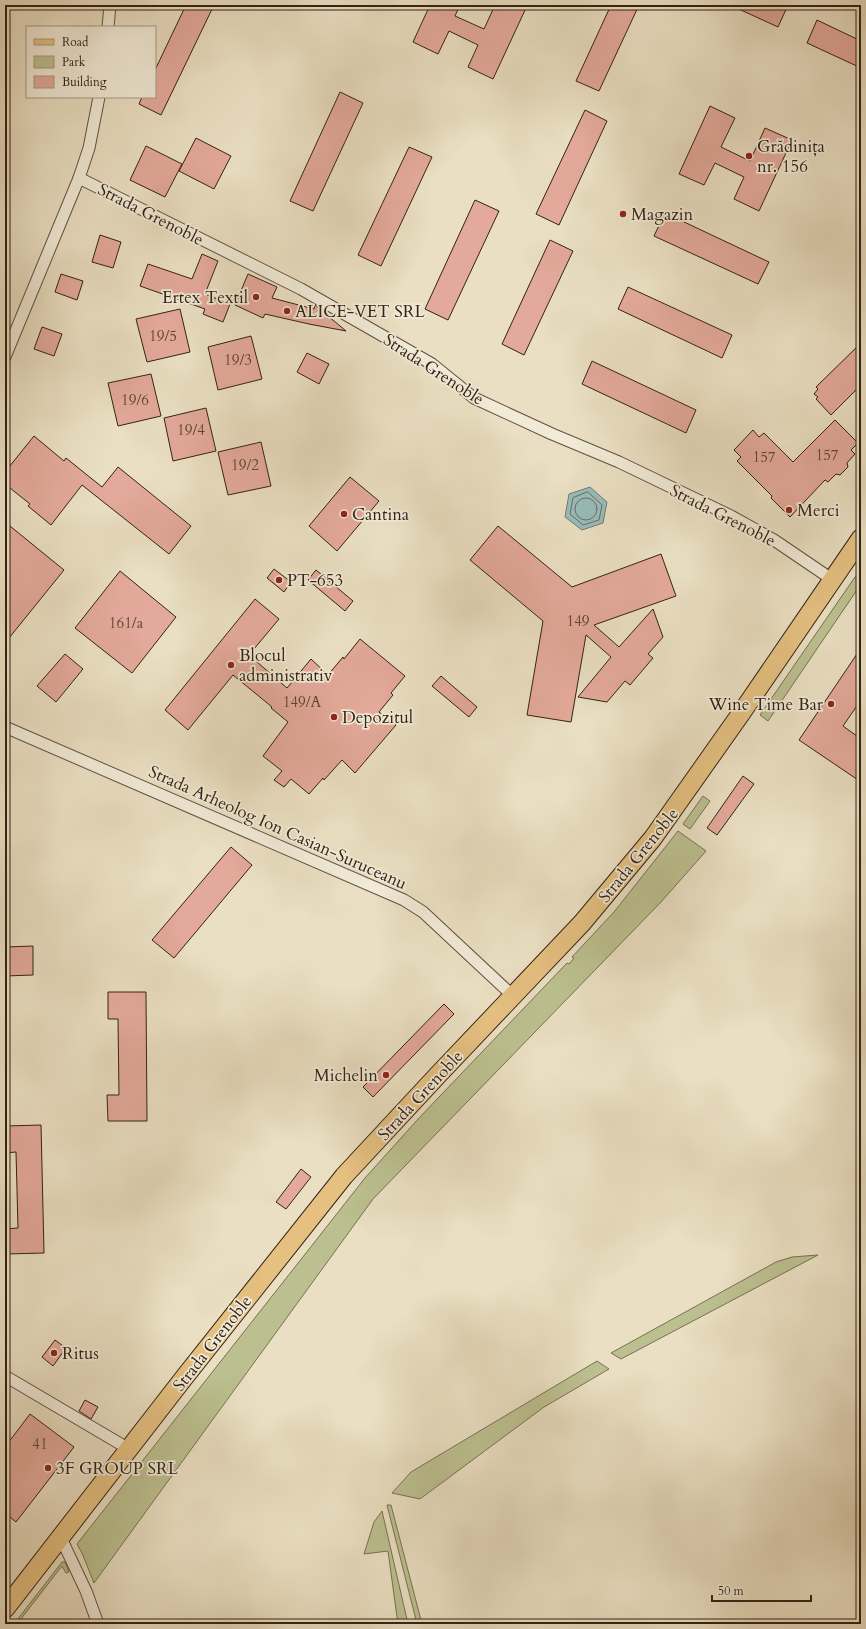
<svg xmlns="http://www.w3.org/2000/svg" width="866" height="1629" font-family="Cardo,serif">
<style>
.green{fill:#bcc090;stroke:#777152}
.water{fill:#99bcb9;stroke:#707e77}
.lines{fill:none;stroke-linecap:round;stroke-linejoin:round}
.shore{stroke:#666f67;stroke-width:1}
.building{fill:#e3a99a;stroke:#322215}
.minor-casing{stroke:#605140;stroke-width:13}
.primary-casing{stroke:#322215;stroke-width:20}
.minor{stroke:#f1ead7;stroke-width:11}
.primary{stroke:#e5c081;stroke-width:18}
.poi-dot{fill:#8f2418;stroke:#f1ead7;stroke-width:1.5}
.labels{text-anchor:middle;stroke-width:3.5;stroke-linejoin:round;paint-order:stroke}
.number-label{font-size:15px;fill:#5e4436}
.poi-label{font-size:17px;fill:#322215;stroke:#f1ead7;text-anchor:start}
.street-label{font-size:17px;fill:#322215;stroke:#f1ead7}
</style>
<rect width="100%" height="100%" fill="#eadfc2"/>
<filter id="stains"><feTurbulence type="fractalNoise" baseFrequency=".005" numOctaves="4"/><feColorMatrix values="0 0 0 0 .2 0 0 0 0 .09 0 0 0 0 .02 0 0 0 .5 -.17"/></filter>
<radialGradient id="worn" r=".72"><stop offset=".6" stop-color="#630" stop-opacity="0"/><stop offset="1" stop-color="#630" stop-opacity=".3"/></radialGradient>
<g class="green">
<path d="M 861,575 L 861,584 L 768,721 L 760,715 L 855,577 Z"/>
<path d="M 703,796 L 710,801 L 690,829 L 683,824 Z"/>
<path d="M 678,831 L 706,851 L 661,902 L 373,1199 L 94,1583 L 82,1553 L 77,1544 L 365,1178 L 419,1118 L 567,963 L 569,964 L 574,958 L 572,957 L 614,912 Z"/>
<path d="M 818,1255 L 621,1359 L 611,1353 L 776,1262 L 792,1257 Z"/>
<path d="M 597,1361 L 609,1369 L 544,1407 L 420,1499 L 392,1493 L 411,1472 Z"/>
<path d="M 387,1505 L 391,1505 L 422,1624 L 417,1624 Z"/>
<path d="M 382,1511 L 408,1624 L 398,1624 L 388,1551 L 364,1554 L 374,1522 Z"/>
<path d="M 62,1562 L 65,1562 L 69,1572 L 66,1573 L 62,1566 L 17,1624 L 14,1624 Z"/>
</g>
<path class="water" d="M 590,487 L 607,502 L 603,523 L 582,530 L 565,517 L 569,494 Z"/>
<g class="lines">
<g class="shore">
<path d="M 588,492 L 602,505 L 599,520 L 583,525 L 570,514 L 573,498 Z"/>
<circle cx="586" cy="509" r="11"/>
</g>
</g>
<g class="building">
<path d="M 186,5 L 214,5 L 161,115 L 139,104 L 142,97 L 155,97 L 155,70 Z"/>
<path d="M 430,5 L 460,5 L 455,16 L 484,29 L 495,5 L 519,5 L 526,8 L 493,79 L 468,67 L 478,45 L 449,31 L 438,54 L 413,42 Z"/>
<path d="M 611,5 L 639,5 L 599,91 L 576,81 Z"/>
<path d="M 730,5 L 788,5 L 778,27 Z"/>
<path d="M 817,20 L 861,41 L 861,68 L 807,43 Z"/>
<path d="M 340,92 L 363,103 L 313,211 L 290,201 Z"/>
<path d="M 710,106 L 735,118 L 721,147 L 750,161 L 765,128 L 792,140 L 759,211 L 734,199 L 744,177 L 715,163 L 704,185 L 679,174 Z"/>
<path d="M 585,110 L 607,121 L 559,225 L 536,214 Z"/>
<path d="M 196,138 L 231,156 L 214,189 L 179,171 Z"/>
<path d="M 146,146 L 182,164 L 165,197 L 130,180 Z"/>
<path d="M 409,147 L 432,157 L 381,266 L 358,255 Z"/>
<path d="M 475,200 L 499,211 L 448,320 L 425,309 Z"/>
<path d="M 665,213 L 769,262 L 758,284 L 654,236 Z"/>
<path d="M 100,235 L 121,242 L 113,268 L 92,262 Z"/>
<path d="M 550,240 L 573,251 L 524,355 L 502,344 Z"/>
<path d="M 202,254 L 218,261 L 205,294 L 230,304 L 223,322 L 203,314 L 205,309 L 140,286 L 148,264 L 192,279 Z"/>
<path d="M 61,274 L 83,281 L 77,300 L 55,292 Z"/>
<path d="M 248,274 L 277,287 L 272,298 L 314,309 L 315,305 L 346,331 L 309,324 L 265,314 L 263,318 L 235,305 Z"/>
<path d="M 628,287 L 732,335 L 722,358 L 618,309 Z"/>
<path d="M 180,309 L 190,352 L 147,362 L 136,319 Z"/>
<path d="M 42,327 L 62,334 L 54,356 L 34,349 Z"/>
<path d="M 251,336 L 262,379 L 218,390 L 208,347 Z"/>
<path d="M 861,343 L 861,385 L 831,415 L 816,399 L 818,397 L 814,394 L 818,389 L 816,387 Z"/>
<path d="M 307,353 L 329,364 L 319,384 L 297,372 Z"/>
<path d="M 592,361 L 696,410 L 686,433 L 582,384 Z"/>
<path d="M 151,374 L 161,416 L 118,426 L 108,383 Z"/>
<path d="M 206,408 L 216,451 L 173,461 L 164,418 Z"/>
<path d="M 835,420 L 858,443 L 851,450 L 855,454 L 847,463 L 848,467 L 840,475 L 836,474 L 828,482 L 825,480 L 790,517 L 771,498 L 772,496 L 737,461 L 741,457 L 734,450 L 753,430 L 759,437 L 764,433 L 793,462 Z"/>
<path d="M 34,436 L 64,461 L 66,458 L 102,487 L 118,467 L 191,526 L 169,554 L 82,485 L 51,525 L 28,506 L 30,504 L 5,484 L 5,472 Z"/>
<path d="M 261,442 L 271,486 L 228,495 L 218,452 Z"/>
<path d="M 350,477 L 379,501 L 337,551 L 309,526 Z"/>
<path d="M 5,522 L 64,570 L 5,643 Z"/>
<path d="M 498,526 L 572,587 L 661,554 L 676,596 L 594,625 L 619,647 L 653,609 L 663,637 L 648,654 L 653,658 L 630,685 L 625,681 L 607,702 L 578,697 L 611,657 L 586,635 L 571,722 L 527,715 L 543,621 L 470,560 Z"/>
<path d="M 274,569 L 291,582 L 284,592 L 267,578 Z"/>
<path d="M 316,570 L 353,601 L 345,611 L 308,580 Z"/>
<path d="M 120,571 L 176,617 L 132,673 L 75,628 Z"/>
<path d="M 255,599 L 279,619 L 249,655 L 287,688 L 311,659 L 328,675 L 343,657 L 344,659 L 360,639 L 405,676 L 391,693 L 393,695 L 379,712 L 396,725 L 355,773 L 342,760 L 324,780 L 323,778 L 309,794 L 291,779 L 284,787 L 274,780 L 282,771 L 263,756 L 288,722 L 271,708 L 272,707 L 233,675 L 188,730 L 165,710 Z"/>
<path d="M 861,648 L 861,700 L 843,726 L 861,739 L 861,782 L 799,740 Z"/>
<path d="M 65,654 L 83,669 L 56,702 L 37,686 Z"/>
<path d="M 441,676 L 477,707 L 469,717 L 432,686 Z"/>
<path d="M 743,776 L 754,784 L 717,835 L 707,828 Z"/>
<path d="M 231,847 L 252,865 L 174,958 L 152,940 Z"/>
<path d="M 33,946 L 33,975 L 5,976 L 5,947 Z"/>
<path d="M 108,992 L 146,992 L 147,1121 L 108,1121 L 107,1095 L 119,1095 L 118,1019 L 108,1019 Z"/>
<path d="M 444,1004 L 454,1014 L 373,1097 L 363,1087 Z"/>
<path d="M 41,1125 L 44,1253 L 6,1254 L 5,1229 L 18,1228 L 16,1152 L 5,1153 L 5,1126 Z"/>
<path d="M 301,1169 L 311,1177 L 286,1209 L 276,1202 Z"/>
<path d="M 55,1340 L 66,1348 L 53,1366 L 42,1357 Z"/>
<path d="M 85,1400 L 98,1407 L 91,1419 L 79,1411 Z"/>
<path d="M 30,1414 L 74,1447 L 16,1522 L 5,1513 L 5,1447 Z"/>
</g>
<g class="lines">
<defs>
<g id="minor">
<path d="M 108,27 L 110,5"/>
<path d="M 79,178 L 301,289 L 432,364 L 474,398 L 552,434 L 619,462 L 731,516 L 774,540 L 833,580"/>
<path d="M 5,357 L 79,178 L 89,148 L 99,97"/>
<path d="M 5,727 L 404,900 L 423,912 L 513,996"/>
<path d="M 5,1376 L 129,1449"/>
<path d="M 60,1536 L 86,1591 L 98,1624"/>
</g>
<path id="primary" d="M 5,1609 L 183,1379 L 344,1176 L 436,1077 L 582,923 L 653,838 L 742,712 L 861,538"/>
</defs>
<use href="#minor" class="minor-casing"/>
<use href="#primary" class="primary-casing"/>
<use href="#minor" class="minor"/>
<use href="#primary" class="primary"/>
</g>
<g class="poi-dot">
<circle cx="749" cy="156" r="4"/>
<circle cx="623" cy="214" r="4"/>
<circle cx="256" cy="297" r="4"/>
<circle cx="287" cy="311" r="4"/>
<circle cx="789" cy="510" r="4"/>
<circle cx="344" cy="514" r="4"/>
<circle cx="279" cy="580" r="4"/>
<circle cx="231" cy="665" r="4"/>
<circle cx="831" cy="704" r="4"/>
<circle cx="334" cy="717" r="4"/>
<circle cx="386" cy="1075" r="4"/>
<circle cx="54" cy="1353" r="4"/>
<circle cx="48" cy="1468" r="4"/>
</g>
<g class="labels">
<g class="number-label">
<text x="163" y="341">19/5</text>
<text x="238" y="365">19/3</text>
<text x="135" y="405">19/6</text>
<text x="191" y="435">19/4</text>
<text x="827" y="460">157</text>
<text x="764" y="462">157</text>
<text x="245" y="470">19/2</text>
<text x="578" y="626">149</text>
<text x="126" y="628">161/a</text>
<text x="302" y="707">149/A</text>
<text x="40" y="1449">41</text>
</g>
<g class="poi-label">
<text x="757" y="152">Grădinița<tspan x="757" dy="20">nr. 156</tspan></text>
<text x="631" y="220">Magazin</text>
<text x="248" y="303" text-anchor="end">Ertex Textil</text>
<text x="295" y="317">ALICE-VET SRL</text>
<text x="797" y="516">Merci</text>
<text x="352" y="520">Cantina</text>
<text x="287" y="586">PT-653</text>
<text x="239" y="661">Blocul<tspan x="239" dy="20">administrativ</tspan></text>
<text x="823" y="710" text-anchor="end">Wine Time Bar</text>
<text x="342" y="723">Depozitul</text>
<text x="378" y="1081" text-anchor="end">Michelin</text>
<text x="62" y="1359">Ritus</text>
<text x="56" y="1474">3F GROUP SRL</text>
</g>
<g class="street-label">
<text transform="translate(151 214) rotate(27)" y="6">Strada Grenoble</text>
<text transform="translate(434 369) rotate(33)" y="6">Strada Grenoble</text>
<text transform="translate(723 515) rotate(27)" y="6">Strada Grenoble</text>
<text transform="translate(278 827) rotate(24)" y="6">Strada Arheolog Ion Casian-Suruceanu</text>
<text transform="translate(638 855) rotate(-51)" y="6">Strada Grenoble</text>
<text transform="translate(420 1095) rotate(-47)" y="6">Strada Grenoble</text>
<text transform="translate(212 1343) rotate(-52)" y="6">Strada Grenoble</text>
</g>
</g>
<rect width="866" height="1629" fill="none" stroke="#eadfc2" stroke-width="20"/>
<rect x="6" y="6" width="854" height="1617" fill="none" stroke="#322215" stroke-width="2"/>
<rect x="10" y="10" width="846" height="1609" fill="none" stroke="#322215"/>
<rect x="26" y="26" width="130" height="72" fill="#f1ead7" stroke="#a59a89"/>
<rect x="34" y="39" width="20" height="6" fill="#e5c081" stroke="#a59a89"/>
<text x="62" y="46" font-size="12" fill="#322215">Road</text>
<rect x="34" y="56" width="20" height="12" fill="#bcc090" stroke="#a59a89"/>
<text x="62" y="66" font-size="12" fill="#322215">Park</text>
<rect x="34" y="76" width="20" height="12" fill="#e3a99a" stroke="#a59a89"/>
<text x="62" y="86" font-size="12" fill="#322215">Building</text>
<path d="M712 1595v6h99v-6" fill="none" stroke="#322215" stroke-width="2"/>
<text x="718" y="1595" font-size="12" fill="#322215" stroke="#f1ead7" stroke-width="3" paint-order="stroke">50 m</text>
<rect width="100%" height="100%" filter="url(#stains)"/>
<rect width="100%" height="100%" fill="url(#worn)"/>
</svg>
